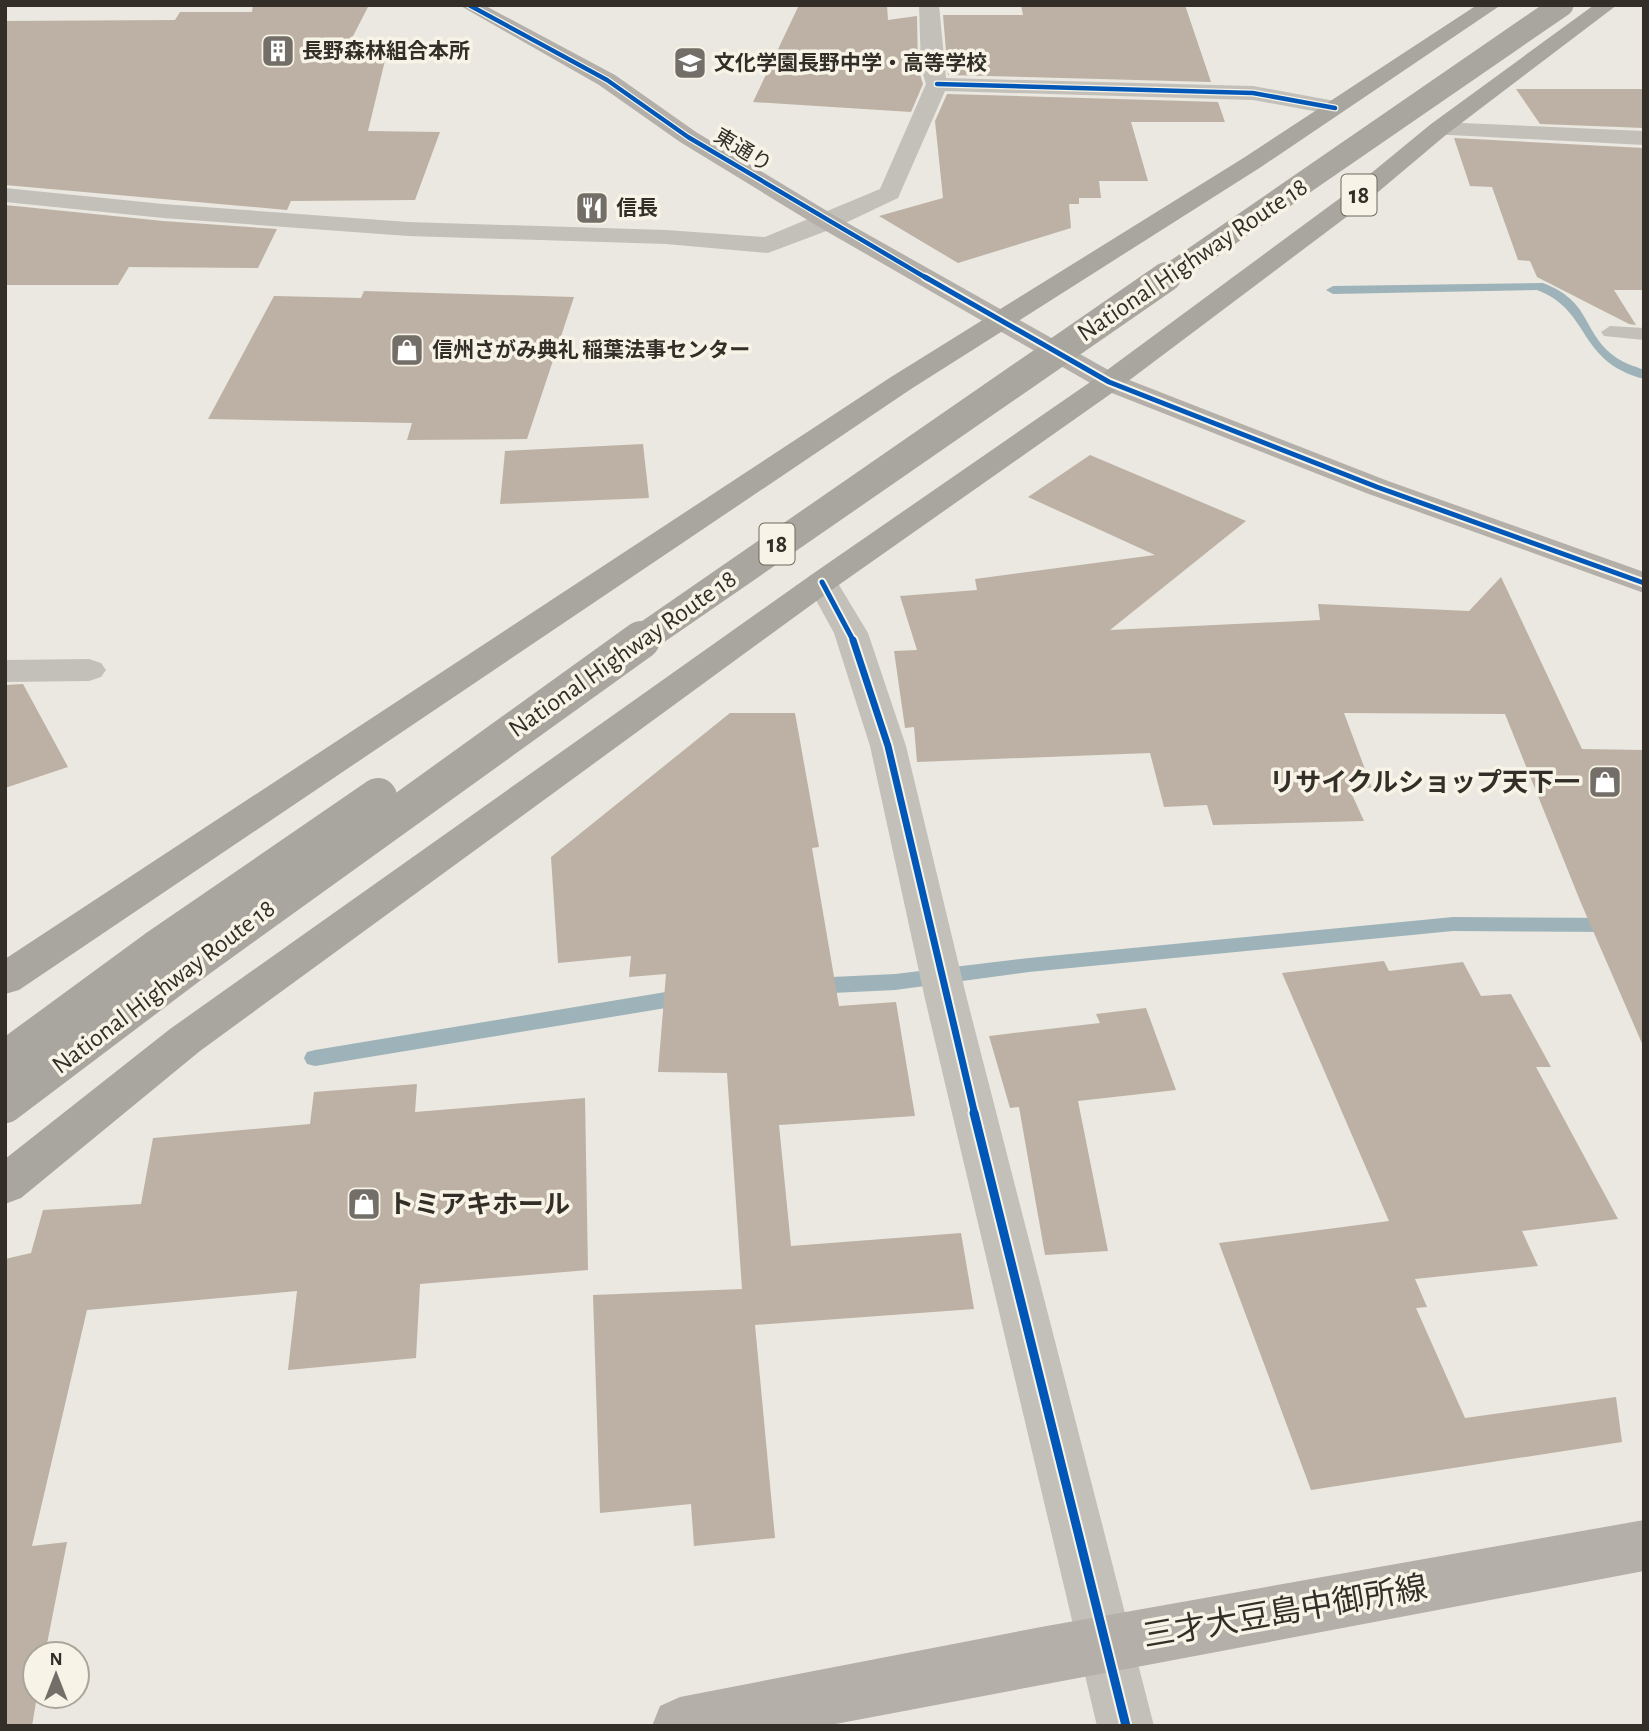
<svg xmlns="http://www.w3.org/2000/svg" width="1649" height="1731" font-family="'Alegreya Sans','Noto Sans JP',sans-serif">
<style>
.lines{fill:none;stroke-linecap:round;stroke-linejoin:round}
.stream{fill:#9eb3b9;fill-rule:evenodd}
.building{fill:#bcb1a4}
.lane{fill:#c3c0b9;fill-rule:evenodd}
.street{fill:#c3c0b9;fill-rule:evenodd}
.secondary{fill:#b4b0a9;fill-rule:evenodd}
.highway{fill:#a9a69f;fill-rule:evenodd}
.highway-bridge-far2{stroke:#a9a69f;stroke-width:23}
.highway-bridge-far1{stroke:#a9a69f;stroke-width:30}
.highway-bridge{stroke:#a9a69f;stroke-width:38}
.cycleway-far3-casing{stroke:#f7f4e7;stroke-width:7}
.cycleway-far2-casing{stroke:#f7f4e7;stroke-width:9}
.cycleway-far1-casing{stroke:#f7f4e7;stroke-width:11}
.cycleway-casing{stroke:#f7f4e7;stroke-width:13}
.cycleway-far3{stroke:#0057b8;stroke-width:4.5}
.cycleway-far2{stroke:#0057b8;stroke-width:5}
.cycleway-far1{stroke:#0057b8;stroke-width:7}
.cycleway{stroke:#0057b8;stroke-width:9}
.labels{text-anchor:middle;stroke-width:7;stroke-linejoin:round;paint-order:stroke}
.far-poi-label{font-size:21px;font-weight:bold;fill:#332e28;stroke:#f7f4e7;text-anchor:start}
.far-street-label{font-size:21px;fill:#332e28;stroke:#f7f4e7}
.shield{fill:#f7f4e7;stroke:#6e6961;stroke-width:2}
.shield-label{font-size:24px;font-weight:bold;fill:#332e28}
.street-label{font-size:26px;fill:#332e28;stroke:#f7f4e7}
.poi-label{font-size:26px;font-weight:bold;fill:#332e28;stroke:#f7f4e7;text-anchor:end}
.near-street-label{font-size:32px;fill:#332e28;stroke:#f7f4e7}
</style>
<rect width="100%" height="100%" fill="#eae8e0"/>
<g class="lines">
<g class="stream">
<path d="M 1543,283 C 1592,302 1581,330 1614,356 C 1623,363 1634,366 1644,370 L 1644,379 C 1576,361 1592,311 1537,290 L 1333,294 L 1326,290 L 1333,286 Z"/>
<path d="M 1453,917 L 1617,918 L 1627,925 L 1617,932 L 1453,931 L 1029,972 L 895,990 L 811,994 L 804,991 L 801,986 L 804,981 L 811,978 L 895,974 L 1029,958 Z"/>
<path d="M 690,988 L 697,991 L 700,996 L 697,1001 L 690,1004 L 315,1066 L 307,1064 L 304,1058 L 307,1052 L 315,1050 Z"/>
</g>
</g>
<g class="building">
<path d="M 253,5 L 369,5 L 351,40 L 373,39 L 371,48 L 388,48 L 368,131 L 440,132 L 415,200 L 291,201 L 287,210 L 5,185 L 5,21 L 175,20 L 180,12 L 252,12 Z"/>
<path d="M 799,5 L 887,5 L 888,20 L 917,16 L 918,68 L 923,84 L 911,112 L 753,102 Z"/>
<path d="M 1021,5 L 1185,5 L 1211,82 L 948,75 L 943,15 L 1023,15 Z"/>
<path d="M 1516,89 L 1644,89 L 1644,128 L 1540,124 Z"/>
<path d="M 947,94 L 1218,102 L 1225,122 L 1131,122 L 1148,181 L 1099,181 L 1101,198 L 1079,198 L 1079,204 L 1069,204 L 1071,228 L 958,263 L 879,216 L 943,198 L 935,121 Z"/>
<path d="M 1454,138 L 1644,148 L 1644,290 L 1614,290 L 1636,325 L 1629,324 L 1537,277 L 1530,261 L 1518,260 L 1492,187 L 1470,186 Z"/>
<path d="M 5,205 L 163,221 L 277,229 L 258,268 L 129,267 L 118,285 L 5,285 Z"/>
<path d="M 364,291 L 574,297 L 527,439 L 407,440 L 412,423 L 208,419 L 274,296 L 361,298 Z"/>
<path d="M 643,444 L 649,498 L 500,504 L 505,451 Z"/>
<path d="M 1090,455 L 1246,521 L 1110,630 L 1320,620 L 1318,604 L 1469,611 L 1501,577 L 1582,749 L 1644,750 L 1644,1048 L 1581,903 L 1505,714 L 1344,713 L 1372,788 L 1349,788 L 1364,821 L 1213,825 L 1207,805 L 1164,807 L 1150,753 L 917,762 L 914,727 L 905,728 L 894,651 L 917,650 L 900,596 L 977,590 L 975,579 L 1155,555 L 1028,497 Z"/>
<path d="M 23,684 L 68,767 L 5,788 L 5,685 Z"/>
<path d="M 730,713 L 795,713 L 819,847 L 812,848 L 839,1006 L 896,1002 L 915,1116 L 779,1125 L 791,1246 L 961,1233 L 974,1309 L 755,1325 L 775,1538 L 694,1546 L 691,1504 L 600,1513 L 593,1295 L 742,1289 L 727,1073 L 658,1072 L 666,974 L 629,977 L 631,956 L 558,963 L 551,857 Z"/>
<path d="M 1384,961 L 1389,971 L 1463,962 L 1481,996 L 1511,994 L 1551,1067 L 1536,1067 L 1618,1219 L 1522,1231 L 1538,1266 L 1415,1279 L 1427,1307 L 1416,1308 L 1465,1418 L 1616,1397 L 1622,1442 L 1311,1490 L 1219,1243 L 1389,1221 L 1282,973 Z"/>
<path d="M 1146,1008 L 1176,1090 L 1078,1101 L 1108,1251 L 1045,1255 L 1019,1107 L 1010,1108 L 989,1036 L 1100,1023 L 1096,1014 Z"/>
<path d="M 417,1084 L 415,1112 L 585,1098 L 588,1270 L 420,1284 L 416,1358 L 288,1370 L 297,1291 L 87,1310 L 32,1546 L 67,1542 L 45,1654 L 35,1654 L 37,1696 L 32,1726 L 5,1726 L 5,1259 L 31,1253 L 43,1210 L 141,1204 L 153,1138 L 310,1124 L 314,1092 Z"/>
</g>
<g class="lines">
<path class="lane" d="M 1610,326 L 1644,328 L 1644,340 L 1604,336 L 1601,332 Z"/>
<g class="street">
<path d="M 919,5 L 939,5 L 946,78 L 1253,86 L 1335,101 L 1346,108 L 1335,115 L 1253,100 L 945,91 L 898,198 L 837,227 L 768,253 L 666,244 L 408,236 L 163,218 L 5,202 L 5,188 L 163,204 L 408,222 L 666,230 L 765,237 L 880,189 L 926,84 L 921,68 Z"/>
<path d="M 1439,122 L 1644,131 L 1644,145 L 1431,134 L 1428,129 Z"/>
<path d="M 822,572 L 833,575 L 868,633 L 906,746 L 967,999 L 1154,1726 L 1097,1726 L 925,999 L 870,746 L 834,633 L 806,582 L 811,575 Z"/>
<path d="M 89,659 L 101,663 L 106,670 L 101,677 L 89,681 L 5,682 L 5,660 Z"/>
</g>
<g class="secondary">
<path d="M 459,5 L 484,5 L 615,75 L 696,132 L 837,217 L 1119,376 L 1388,481 L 1644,572 L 1644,593 L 1366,493 L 1099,388 L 819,227 L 680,142 L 599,85 Z"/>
<path d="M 1644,1520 L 1644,1571 L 825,1726 L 652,1726 L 660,1706 L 680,1697 L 1041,1627 Z"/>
</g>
<g class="highway">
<path d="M 1477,5 L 1501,5 L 1261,167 L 911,389 L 19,990 L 5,994 L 5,959 L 891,377 L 1245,157 Z"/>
<path d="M 1594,5 L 1617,5 L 1447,134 L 1365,203 L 1119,388 L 833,589 L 200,1051 L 21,1198 L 5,1204 L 5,1159 L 170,1029 L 811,575 L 1099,376 L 1347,193 L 1431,124 Z"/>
</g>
<path class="highway-bridge-far2" d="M 1164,279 L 1562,5"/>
<path class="highway-bridge-far1" d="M 638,642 L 1166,277"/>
<g class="highway-bridge">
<path d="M 5,1060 L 155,950 L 378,797"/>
<path d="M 5,1104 L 192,963 L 641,640"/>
</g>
<defs>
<g id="cycleway-far3">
<path d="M 469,5 L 607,80 L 688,137 L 928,279"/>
<path d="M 937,84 L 1253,93 L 1335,108"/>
</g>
<g id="cycleway-far2">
<path d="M 925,277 L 1109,382 L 1377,487 L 1644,583"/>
<path d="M 822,582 L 854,642"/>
</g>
<path id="cycleway-far1" d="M 853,640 L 888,746 L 975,1115"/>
<path id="cycleway" d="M 974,1113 L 1126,1726"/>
</defs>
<use href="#cycleway-far3" class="cycleway-far3-casing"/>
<use href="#cycleway-far2" class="cycleway-far2-casing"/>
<use href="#cycleway-far1" class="cycleway-far1-casing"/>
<use href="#cycleway" class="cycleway-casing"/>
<use href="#cycleway-far3" class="cycleway-far3"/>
<use href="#cycleway-far2" class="cycleway-far2"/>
<use href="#cycleway-far1" class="cycleway-far1"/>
<use href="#cycleway" class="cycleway"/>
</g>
<defs>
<symbol id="building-square" viewBox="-11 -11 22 22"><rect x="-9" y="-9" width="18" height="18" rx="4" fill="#736f68" stroke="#f7f4e7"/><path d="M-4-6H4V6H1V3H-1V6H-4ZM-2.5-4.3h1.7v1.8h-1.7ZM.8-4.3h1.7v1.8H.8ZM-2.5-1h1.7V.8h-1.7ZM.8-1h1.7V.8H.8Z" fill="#fff"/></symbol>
<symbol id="school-square" viewBox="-11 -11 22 22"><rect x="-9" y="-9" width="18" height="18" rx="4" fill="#736f68" stroke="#f7f4e7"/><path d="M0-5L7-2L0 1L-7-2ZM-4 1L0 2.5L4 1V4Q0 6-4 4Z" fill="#fff"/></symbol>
<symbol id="restaurant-square" viewBox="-11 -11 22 22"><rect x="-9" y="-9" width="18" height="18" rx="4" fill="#736f68" stroke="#f7f4e7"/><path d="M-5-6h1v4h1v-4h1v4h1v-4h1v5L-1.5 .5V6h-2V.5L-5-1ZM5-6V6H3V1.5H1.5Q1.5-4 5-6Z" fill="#fff"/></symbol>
<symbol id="shop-square" viewBox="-11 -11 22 22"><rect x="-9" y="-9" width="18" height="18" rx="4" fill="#736f68" stroke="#f7f4e7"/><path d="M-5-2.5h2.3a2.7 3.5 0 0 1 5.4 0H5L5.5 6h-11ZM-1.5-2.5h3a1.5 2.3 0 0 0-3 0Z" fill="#fff"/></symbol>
</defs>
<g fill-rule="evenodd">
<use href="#building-square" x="259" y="32" width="38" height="38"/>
<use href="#school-square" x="671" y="44" width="38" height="38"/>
<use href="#restaurant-square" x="573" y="189" width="38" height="38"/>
<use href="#shop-square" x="388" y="331" width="38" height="38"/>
<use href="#shop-square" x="1586" y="763" width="38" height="38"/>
<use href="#shop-square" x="345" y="1185" width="38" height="38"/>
</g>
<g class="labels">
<g class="far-poi-label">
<text x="302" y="58">長野森林組合本所</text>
<text x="714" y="70">文化学園長野中学・高等学校</text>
<text x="616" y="215">信長</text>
<text x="432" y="357">信州さがみ典礼 稲葉法事センター</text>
</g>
<g class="far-street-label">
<text transform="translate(743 150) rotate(31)" y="7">東通り</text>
</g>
<g class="shield">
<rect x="1341.5" y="174.5" width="35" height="41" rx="5"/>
<rect x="759.5" y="523.5" width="35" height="41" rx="5"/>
</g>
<g class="shield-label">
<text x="1359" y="203">18</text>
<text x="777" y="552">18</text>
</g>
<g class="street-label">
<text transform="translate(1192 259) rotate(-34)" y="9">National Highway Route 18</text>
<text transform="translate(622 653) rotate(-35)" y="9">National Highway Route 18</text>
<text transform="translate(163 986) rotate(-37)" y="9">National Highway Route 18</text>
</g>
<g class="poi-label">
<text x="1580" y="791">リサイクルショップ天下一</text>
<text x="388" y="1213" text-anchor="start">トミアキホール</text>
</g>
<g class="near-street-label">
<text transform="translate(1285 1611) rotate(-10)" y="11">三才大豆島中御所線</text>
</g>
</g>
<rect width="1649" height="1731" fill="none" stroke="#332e28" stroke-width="14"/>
<g transform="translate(56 1675)"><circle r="33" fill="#f7f4e7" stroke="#a9a59b" stroke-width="2"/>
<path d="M0-5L12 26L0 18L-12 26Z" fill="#736f68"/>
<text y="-10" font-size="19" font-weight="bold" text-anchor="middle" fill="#332e28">N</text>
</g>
</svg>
